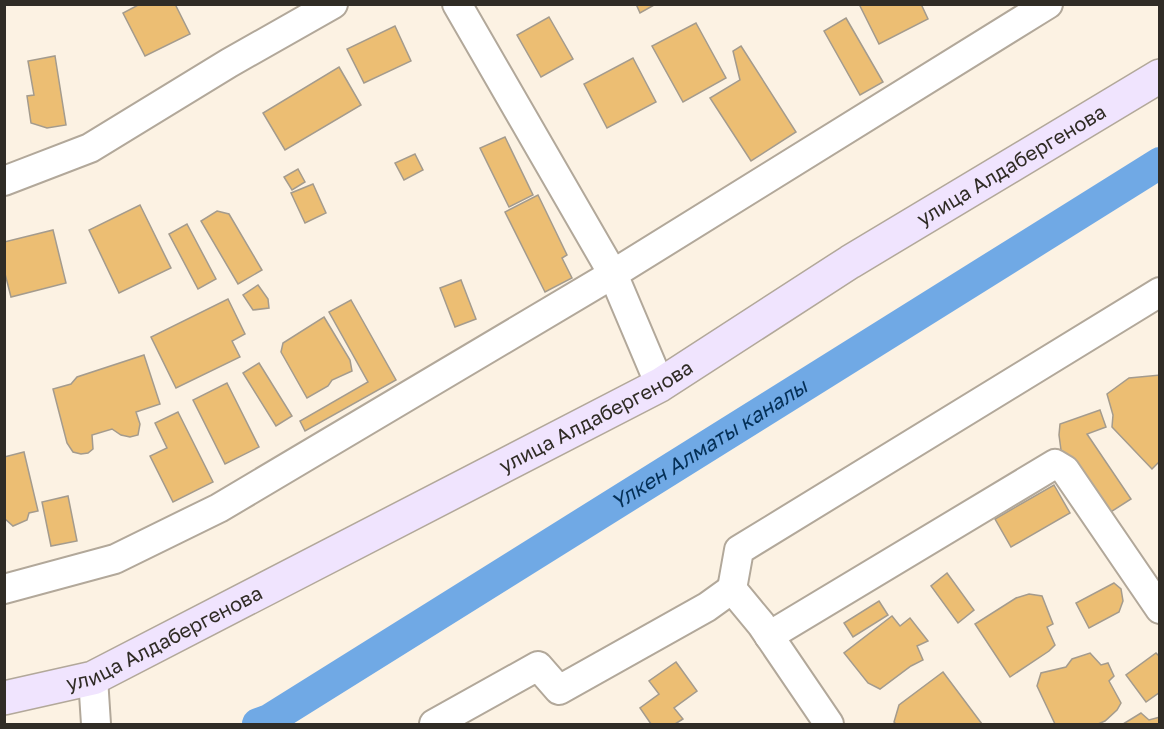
<svg xmlns="http://www.w3.org/2000/svg" width="1164" height="729" font-family="'Golos Text',sans-serif">
<style>
.lines{fill:none;stroke-linecap:round;stroke-linejoin:round}
.canal{stroke:#70a9e5;stroke-width:32}
.building{fill:#ecbe73;stroke:#a49b8d;stroke-width:1.5}
.minor-casing{stroke:#b2a89a;stroke-width:32}
.secondary-casing{stroke:#b2a89a;stroke-width:36}
.minor{stroke:#fff;stroke-width:28}
.secondary{stroke:#f0e4fe;stroke-width:33}
.labels{text-anchor:middle;stroke-width:6;stroke-linejoin:round;paint-order:stroke}
.street-label{font-size:20px;fill:#302c26;stroke:#fff}
.water-label{font-size:21px;font-style:italic;fill:#042f56;stroke:#fff}
</style>
<rect width="100%" height="100%" fill="#fcf2e3"/>
<g class="lines">
<path class="canal" id="s1" d="M 258,724 L 269,720 L 1160,163"/>
</g>
<g class="building">
<path d="M 140,4 L 175,4 L 190,34 L 145,56 L 123,13 Z"/>
<path d="M 636,4 L 656,4 L 640,13 Z"/>
<path d="M 859,4 L 921,4 L 928,19 L 879,44 Z"/>
<path d="M 549,17 L 573,59 L 541,77 L 517,35 Z"/>
<path d="M 846,18 L 883,82 L 860,95 L 824,31 Z"/>
<path d="M 696,23 L 726,78 L 683,102 L 652,46 Z"/>
<path d="M 395,26 L 411,61 L 364,83 L 347,49 Z"/>
<path d="M 741,46 L 796,132 L 751,161 L 710,98 L 740,80 L 733,51 Z"/>
<path d="M 55,56 L 66,125 L 47,128 L 31,123 L 27,96 L 34,95 L 28,61 Z"/>
<path d="M 633,58 L 656,102 L 607,128 L 584,84 Z"/>
<path d="M 339,67 L 361,105 L 285,150 L 263,113 Z"/>
<path d="M 505,137 L 533,195 L 509,207 L 480,148 Z"/>
<path d="M 415,154 L 423,170 L 404,180 L 395,163 Z"/>
<path d="M 298,169 L 305,182 L 292,190 L 284,177 Z"/>
<path d="M 313,184 L 326,213 L 305,223 L 291,193 Z"/>
<path d="M 538,195 L 567,255 L 562,258 L 572,278 L 545,292 L 505,212 Z"/>
<path d="M 140,205 L 171,268 L 119,293 L 89,230 Z"/>
<path d="M 217,211 L 229,214 L 262,270 L 238,284 L 201,221 Z"/>
<path d="M 187,224 L 216,279 L 198,289 L 169,234 Z"/>
<path d="M 53,230 L 66,283 L 11,297 L 4,270 L 4,242 Z"/>
<path d="M 461,280 L 476,319 L 455,327 L 440,288 Z"/>
<path d="M 258,285 L 268,299 L 269,308 L 253,310 L 243,295 Z"/>
<path d="M 228,299 L 245,334 L 232,341 L 240,357 L 176,388 L 151,337 Z"/>
<path d="M 351,300 L 396,380 L 305,431 L 300,421 L 368,382 L 329,312 Z"/>
<path d="M 324,317 L 350,360 L 352,371 L 332,380 L 328,386 L 307,398 L 281,352 L 283,343 Z"/>
<path d="M 144,355 L 160,404 L 136,412 L 140,424 L 138,435 L 130,437 L 121,435 L 112,429 L 92,435 L 93,449 L 88,453 L 81,454 L 73,452 L 67,443 L 53,389 L 71,384 L 77,377 Z"/>
<path d="M 259,363 L 292,416 L 276,426 L 243,373 Z"/>
<path d="M 1160,375 L 1160,461 L 1152,469 L 1112,427 L 1113,415 L 1107,394 L 1129,378 Z"/>
<path d="M 227,383 L 259,447 L 225,464 L 193,400 Z"/>
<path d="M 1100,410 L 1106,427 L 1087,434 L 1131,499 L 1106,515 L 1061,450 L 1059,435 L 1060,424 Z"/>
<path d="M 178,412 L 213,482 L 173,502 L 150,456 L 167,448 L 155,423 Z"/>
<path d="M 24,452 L 38,511 L 29,513 L 27,520 L 13,526 L 4,518 L 4,457 Z"/>
<path d="M 1054,485 L 1070,513 L 1011,547 L 995,519 Z"/>
<path d="M 68,496 L 77,541 L 51,546 L 42,502 Z"/>
<path d="M 947,573 L 974,610 L 958,623 L 931,586 Z"/>
<path d="M 1114,583 L 1121,589 L 1123,601 L 1119,612 L 1089,628 L 1076,603 Z"/>
<path d="M 1029,594 L 1042,596 L 1053,624 L 1047,627 L 1055,645 L 1049,651 L 1010,677 L 975,624 L 1016,598 Z"/>
<path d="M 879,601 L 888,615 L 853,637 L 844,623 Z"/>
<path d="M 892,616 L 900,626 L 910,618 L 928,641 L 917,646 L 923,660 L 911,666 L 880,689 L 868,683 L 844,653 Z"/>
<path d="M 1090,653 L 1101,665 L 1108,663 L 1114,676 L 1109,681 L 1121,703 L 1117,710 L 1105,721 L 1098,724 L 1055,724 L 1037,686 L 1041,673 L 1066,667 L 1072,659 Z"/>
<path d="M 1156,653 L 1160,657 L 1160,692 L 1146,702 L 1126,675 Z"/>
<path d="M 676,662 L 697,691 L 674,708 L 683,719 L 675,724 L 651,724 L 640,708 L 659,694 L 649,681 Z"/>
<path d="M 943,672 L 982,724 L 896,724 L 894,722 L 899,705 Z"/>
<path d="M 1141,713 L 1149,720 L 1160,717 L 1160,724 L 1123,724 Z"/>
</g>
<g class="lines">
<defs>
<g id="minor">
<path d="M 457,4 L 613,274 L 660,385"/>
<path d="M 4,181 L 90,148 L 229,63 L 333,4"/>
<path d="M 4,589 L 115,559 L 219,508 L 613,274 L 1048,4"/>
<path d="M 732,589 L 739,550 L 1160,292"/>
<path d="M 769,636 L 1055,464 L 1065,470 L 1160,609"/>
<path d="M 93,678 L 96,724"/>
<path d="M 434,724 L 538,666 L 559,690 L 707,607 L 732,589 L 761,624 L 829,724"/>
</g>
<g id="secondary">
<path id="s2" d="M 4,698 L 93,678 L 660,385 L 850,262 L 1160,76"/>
</g>
</defs>
<use href="#minor" class="minor-casing"/>
<use href="#secondary" class="secondary-casing"/>
<use href="#minor" class="minor"/>
<use href="#secondary" class="secondary"/>
</g>
<g class="labels">
<g class="street-label">
<text dy="7" stroke="none"><textPath href="#s2" startOffset="1144">улица Алдабергенова</textPath></text>
<text dy="7" stroke="none"><textPath href="#s2" startOffset="658">улица Алдабергенова</textPath></text>
<text dy="7" stroke="none"><textPath href="#s2" startOffset="172">улица Алдабергенова</textPath></text>
</g>
<g class="water-label">
<text dy="7" stroke="none"><textPath href="#s1" startOffset="531">Үлкен Алматы каналы</textPath></text>
</g>
</g>
<rect width="1164" height="729" fill="none" stroke="#302c26" stroke-width="12"/>
</svg>
